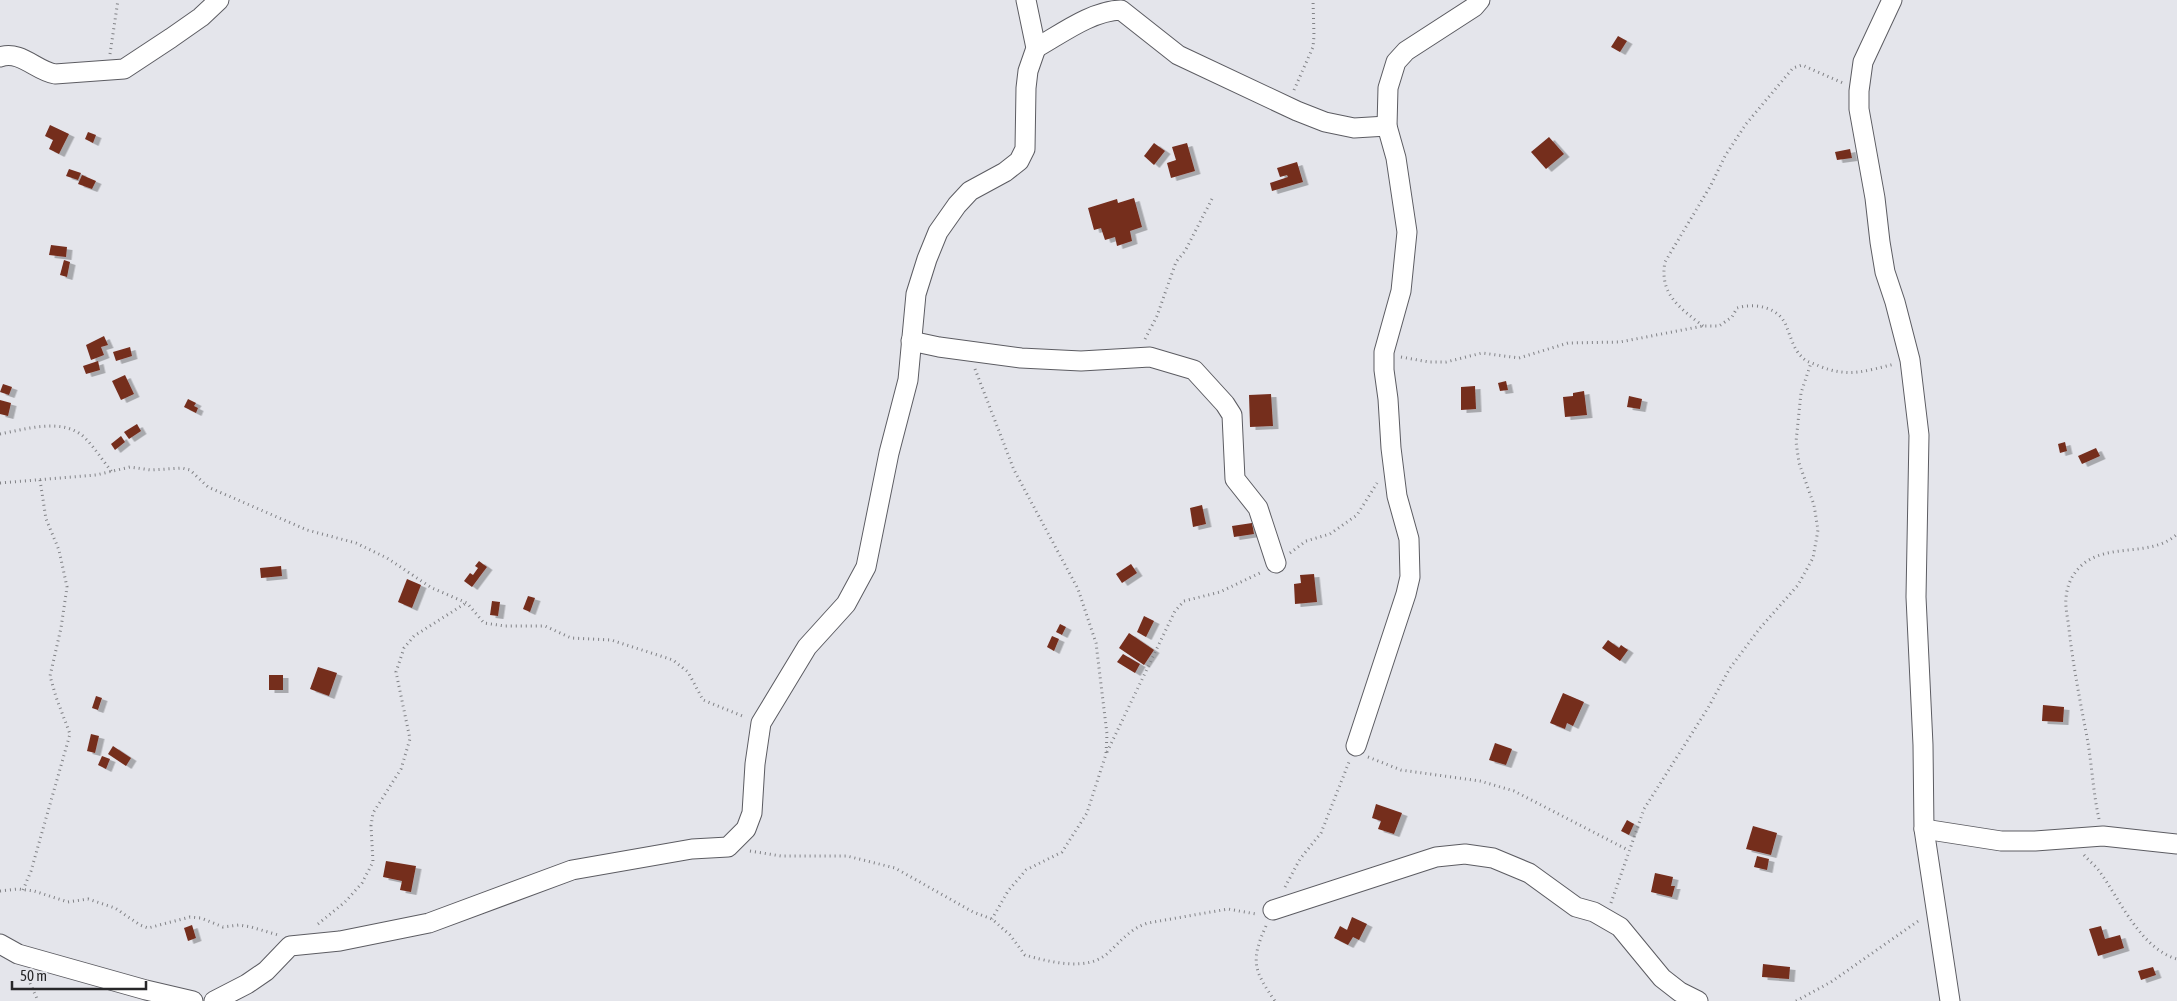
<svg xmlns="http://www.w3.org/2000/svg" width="2177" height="1001" font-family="'Asap Condensed',sans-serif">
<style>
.building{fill:#752d1e;filter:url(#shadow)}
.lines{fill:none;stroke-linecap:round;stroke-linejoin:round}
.minor-casing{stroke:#5c5c62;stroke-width:21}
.path{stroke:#818286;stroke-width:3;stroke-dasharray:1 4;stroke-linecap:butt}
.minor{stroke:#fff;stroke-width:19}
</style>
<defs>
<filter id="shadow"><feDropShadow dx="5.5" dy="3" stdDeviation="0" flood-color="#0004"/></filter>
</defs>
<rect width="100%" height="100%" fill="#e4e5eb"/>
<g class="building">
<path d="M 1618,36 L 1627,41 L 1620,52 L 1611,47 Z"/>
<path d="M 50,125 L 69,134 L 59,154 L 49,149 L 53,140 L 45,136 Z"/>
<path d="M 88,132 L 96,135 L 93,143 L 85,139 Z"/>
<path d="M 1549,137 L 1564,154 L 1546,169 L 1531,152 Z"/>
<path d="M 1154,143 L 1165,151 L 1154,165 L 1144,156 Z"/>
<path d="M 1187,143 L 1195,171 L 1171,178 L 1167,163 L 1176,160 L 1172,147 Z"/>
<path d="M 1850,149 L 1852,158 L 1837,160 L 1835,152 Z"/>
<path d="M 1297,162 L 1303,182 L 1272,191 L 1270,183 L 1288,177 L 1287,175 L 1280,177 L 1277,168 Z"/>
<path d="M 69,169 L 81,173 L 78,180 L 66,176 Z"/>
<path d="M 82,175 L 96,181 L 92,189 L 78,184 Z"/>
<path d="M 1134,198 L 1142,227 L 1130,231 L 1132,241 L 1117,246 L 1115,237 L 1105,240 L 1101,228 L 1094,230 L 1088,208 L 1117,199 L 1118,203 Z"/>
<path d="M 51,245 L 67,247 L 66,257 L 49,255 Z"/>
<path d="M 64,260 L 70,262 L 67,277 L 60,275 Z"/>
<path d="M 104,336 L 108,345 L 101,347 L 104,355 L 91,360 L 86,345 Z"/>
<path d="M 130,347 L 132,356 L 116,361 L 113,352 Z"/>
<path d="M 98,361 L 100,370 L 86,374 L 83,366 Z"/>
<path d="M 125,375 L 134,394 L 121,400 L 112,381 Z"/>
<path d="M 1506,381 L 1508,390 L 1500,391 L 1498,383 Z"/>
<path d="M 3,384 L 12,387 L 9,395 L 0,392 Z"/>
<path d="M 1475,386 L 1476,409 L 1461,410 L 1461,387 Z"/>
<path d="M 1584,391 L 1587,415 L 1565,417 L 1563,397 L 1573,396 L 1573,393 Z"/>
<path d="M 1271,394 L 1273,426 L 1250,427 L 1249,395 Z"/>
<path d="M 1629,396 L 1642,399 L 1640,409 L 1627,407 Z"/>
<path d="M 188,399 L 196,403 L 194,406 L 198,408 L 196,413 L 184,407 Z"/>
<path d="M 0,400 L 11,403 L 8,416 L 0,414 Z"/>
<path d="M 137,424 L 141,431 L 129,439 L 124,432 Z"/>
<path d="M 121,436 L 125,442 L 115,450 L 111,444 Z"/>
<path d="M 2065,442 L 2067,451 L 2060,453 L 2058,444 Z"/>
<path d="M 2096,448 L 2100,456 L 2082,464 L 2078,456 Z"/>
<path d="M 1202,505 L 1206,524 L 1193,527 L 1190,508 Z"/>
<path d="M 1252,523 L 1254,534 L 1234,537 L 1232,526 Z"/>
<path d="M 479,561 L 487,567 L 472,587 L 464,581 L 470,573 L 473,575 L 478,568 L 475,566 Z"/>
<path d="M 1131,564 L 1137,573 L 1122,583 L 1116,574 Z"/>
<path d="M 281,566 L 282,576 L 261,578 L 260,568 Z"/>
<path d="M 1314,574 L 1317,602 L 1295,604 L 1294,584 L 1301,583 L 1300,575 Z"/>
<path d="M 407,579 L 421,585 L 412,608 L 398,602 Z"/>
<path d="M 528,596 L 535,598 L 530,612 L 523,609 Z"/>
<path d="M 492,601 L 500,602 L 498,616 L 490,615 Z"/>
<path d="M 1144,616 L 1154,621 L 1146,637 L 1137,632 Z"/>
<path d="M 1060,624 L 1066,627 L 1062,635 L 1056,632 Z"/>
<path d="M 1129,633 L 1154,650 L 1144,665 L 1119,648 Z"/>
<path d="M 1052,636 L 1059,639 L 1054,651 L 1047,647 Z"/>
<path d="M 1608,640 L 1619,648 L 1621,645 L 1628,650 L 1620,661 L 1602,648 Z"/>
<path d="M 1123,654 L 1140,664 L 1135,673 L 1117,662 Z"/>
<path d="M 318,667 L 337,673 L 329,696 L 310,689 Z"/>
<rect x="269" y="675" width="14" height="15"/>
<path d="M 1563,693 L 1584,702 L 1573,726 L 1567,723 L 1565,729 L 1550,723 Z"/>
<path d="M 96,696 L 102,698 L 98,710 L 92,708 Z"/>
<path d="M 2043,705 L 2064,707 L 2063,722 L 2042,721 Z"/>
<path d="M 91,734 L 99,736 L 95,753 L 87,751 Z"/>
<path d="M 1495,743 L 1512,749 L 1506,765 L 1489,760 Z"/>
<path d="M 113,746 L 131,758 L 126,766 L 108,754 Z"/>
<path d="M 102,756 L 110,759 L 106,769 L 98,765 Z"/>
<path d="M 1376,804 L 1402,813 L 1394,834 L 1378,829 L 1381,821 L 1372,818 Z"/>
<path d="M 1627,820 L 1634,824 L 1629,835 L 1621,831 Z"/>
<path d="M 1753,826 L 1777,833 L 1771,855 L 1746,849 Z"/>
<path d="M 1757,856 L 1769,859 L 1767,870 L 1754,867 Z"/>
<path d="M 386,861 L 416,866 L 411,892 L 400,890 L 402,881 L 383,877 Z"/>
<path d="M 1655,873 L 1673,877 L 1671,886 L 1675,886 L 1672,897 L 1651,892 Z"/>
<path d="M 1352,917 L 1367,924 L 1359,940 L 1353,937 L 1348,945 L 1334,938 L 1340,926 L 1347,930 Z"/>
<path d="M 192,925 L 196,938 L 188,941 L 184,928 Z"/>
<path d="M 2101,926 L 2105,939 L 2120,935 L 2124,948 L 2098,956 L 2089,929 Z"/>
<path d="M 1763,964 L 1790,967 L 1789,979 L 1762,977 Z"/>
<path d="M 2153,967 L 2156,975 L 2141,980 L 2138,971 Z"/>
</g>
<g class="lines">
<defs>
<g id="minor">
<path d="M 1892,0 L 1863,62 L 1859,91 L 1859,109 L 1875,198 L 1880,242 L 1885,272 L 1895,302 L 1910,360 L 1919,435 L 1916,597 L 1923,745 L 1924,829 L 1950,1001"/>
<path d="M 1036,48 C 1061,34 1091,11 1121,10 L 1178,55 L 1297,111 L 1325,122 L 1354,128 L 1387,126"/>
<path d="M 0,57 C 21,50 36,71 55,74 L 124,69 L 171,38 L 201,17 L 219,0"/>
<path d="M 911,341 L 939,347 L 1021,358 L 1081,361 L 1150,357 L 1194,370 L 1225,404 L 1232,415 L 1235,479 L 1258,508 L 1276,563"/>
<path d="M 1356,746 L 1406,594 L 1410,577 L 1409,539 L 1397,496 L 1391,448 L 1388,399 L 1384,370 L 1384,352 L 1401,291 L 1407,232 L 1396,158 L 1387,126 L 1388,88 L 1396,62 L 1406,51 L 1474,7 L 1480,0"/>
<path d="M 1924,829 L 2001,841 L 2035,841 L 2103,836 L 2177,844"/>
<path d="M 1273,910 L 1436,857 L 1465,854 L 1493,858 L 1529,873 L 1576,907 L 1594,912 L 1620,927 L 1662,978 L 1680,992 L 1698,1001"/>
<path d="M 0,944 L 18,954 L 146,990 L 193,1001"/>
<path d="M 214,1001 L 247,984 L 266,971 L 290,946 L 340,941 L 429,923 L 572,870 L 692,849 L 728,847 L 746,829 L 752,813 L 755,764 L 761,723 L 807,647 L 846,604 L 866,567 L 889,453 L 908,380 L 916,294 L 927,259 L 938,232 L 957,205 L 970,191 L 1005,172 L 1019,161 L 1025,149 L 1026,88 L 1028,71 L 1036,48 L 1026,0"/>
</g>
</defs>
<use href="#minor" class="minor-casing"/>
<g class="path">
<path d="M 110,54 L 118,0"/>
<path d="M 1294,90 L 1313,47 L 1314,36 L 1313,0"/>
<path d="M 1703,326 C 1680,308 1659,294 1665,262 L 1711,185 L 1725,156 L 1746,124 L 1793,68 L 1802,65 L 1843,83"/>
<path d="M 1145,339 L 1157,316 L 1176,262 L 1185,251 L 1213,197"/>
<path d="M 1401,357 L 1429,362 L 1446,362 L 1482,353 L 1519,358 L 1568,343 L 1620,342 L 1703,326 L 1719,326 L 1732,317 L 1737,308 C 1753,303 1776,306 1785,323 C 1790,334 1793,349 1802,357 C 1806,362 1813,363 1819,366 C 1849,378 1865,371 1895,364"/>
<path d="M 975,369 L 1014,470 L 1078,589 L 1096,643 L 1107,734 L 1106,754 L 1087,813 L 1062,852 L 1026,870 L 1008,891 L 992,919"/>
<path d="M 0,434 C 26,429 64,417 85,438 C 95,448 103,461 112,472"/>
<path d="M 0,483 L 96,475 L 130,467 L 151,470 L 182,468 L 190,470 L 208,487 L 307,530 L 356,543 L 387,558 L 432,588 L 467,603 L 484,623 L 505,626 L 545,626 L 571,638 L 611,640 L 673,660 L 688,672 L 703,700 L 745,717"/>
<path d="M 1290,553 L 1306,541 L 1330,534 L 1357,515 L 1377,483"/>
<path d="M 1107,752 L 1175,611 L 1184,601 L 1220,592 L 1262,572"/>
<path d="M 1368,757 L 1401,770 L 1480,781 L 1514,791 L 1628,850"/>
<path d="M 2099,819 C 2093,792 2092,765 2087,737 C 2080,701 2073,665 2069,629 C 2068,619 2065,608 2066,598 C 2067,585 2072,574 2082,565 C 2108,542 2152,558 2177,534"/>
<path d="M 750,851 L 781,856 L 847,856 L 895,868 L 973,912 L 992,919 L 1010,935 L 1025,955 C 1050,962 1087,972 1108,953 C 1121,941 1131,928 1148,923 L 1228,909 L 1256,914"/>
<path d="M 2084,855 C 2089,861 2096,866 2100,872 C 2120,900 2141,949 2177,959"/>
<path d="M 1285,887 L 1300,859 L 1321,833 L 1349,762"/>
<path d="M 23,890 L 31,871 L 70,734 L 56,697 L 50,676 L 61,628 L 67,587 L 59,550 L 46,519 L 40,480"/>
<path d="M 0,891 L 18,889 L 34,891 L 68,902 L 88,899 L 115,908 L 140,925 L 148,928 L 190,917 L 201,918 L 223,927 L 239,925 L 251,927 L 278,935"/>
<path d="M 1611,903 L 1644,809 L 1708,708 L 1730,668 L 1760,628 L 1798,585 L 1813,558 L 1818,530 L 1814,505 L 1799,463 L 1796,442 L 1801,393 L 1811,363"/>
<path d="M 318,924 L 345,902 L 362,883 L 373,862 L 371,826 L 373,813 L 401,769 L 410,739 L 396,672 L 404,648 L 414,636 L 466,603"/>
<path d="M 1266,926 C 1250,961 1254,971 1275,1001"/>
<path d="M 26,974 L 38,1001"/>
<path d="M 1796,1001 L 1831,982 L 1921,919"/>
</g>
<use href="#minor" class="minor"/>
</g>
<path d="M12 981v8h134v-8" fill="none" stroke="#272729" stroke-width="2.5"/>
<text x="20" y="981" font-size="15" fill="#272729" stroke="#e4e5eb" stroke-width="4" paint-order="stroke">50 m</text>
</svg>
